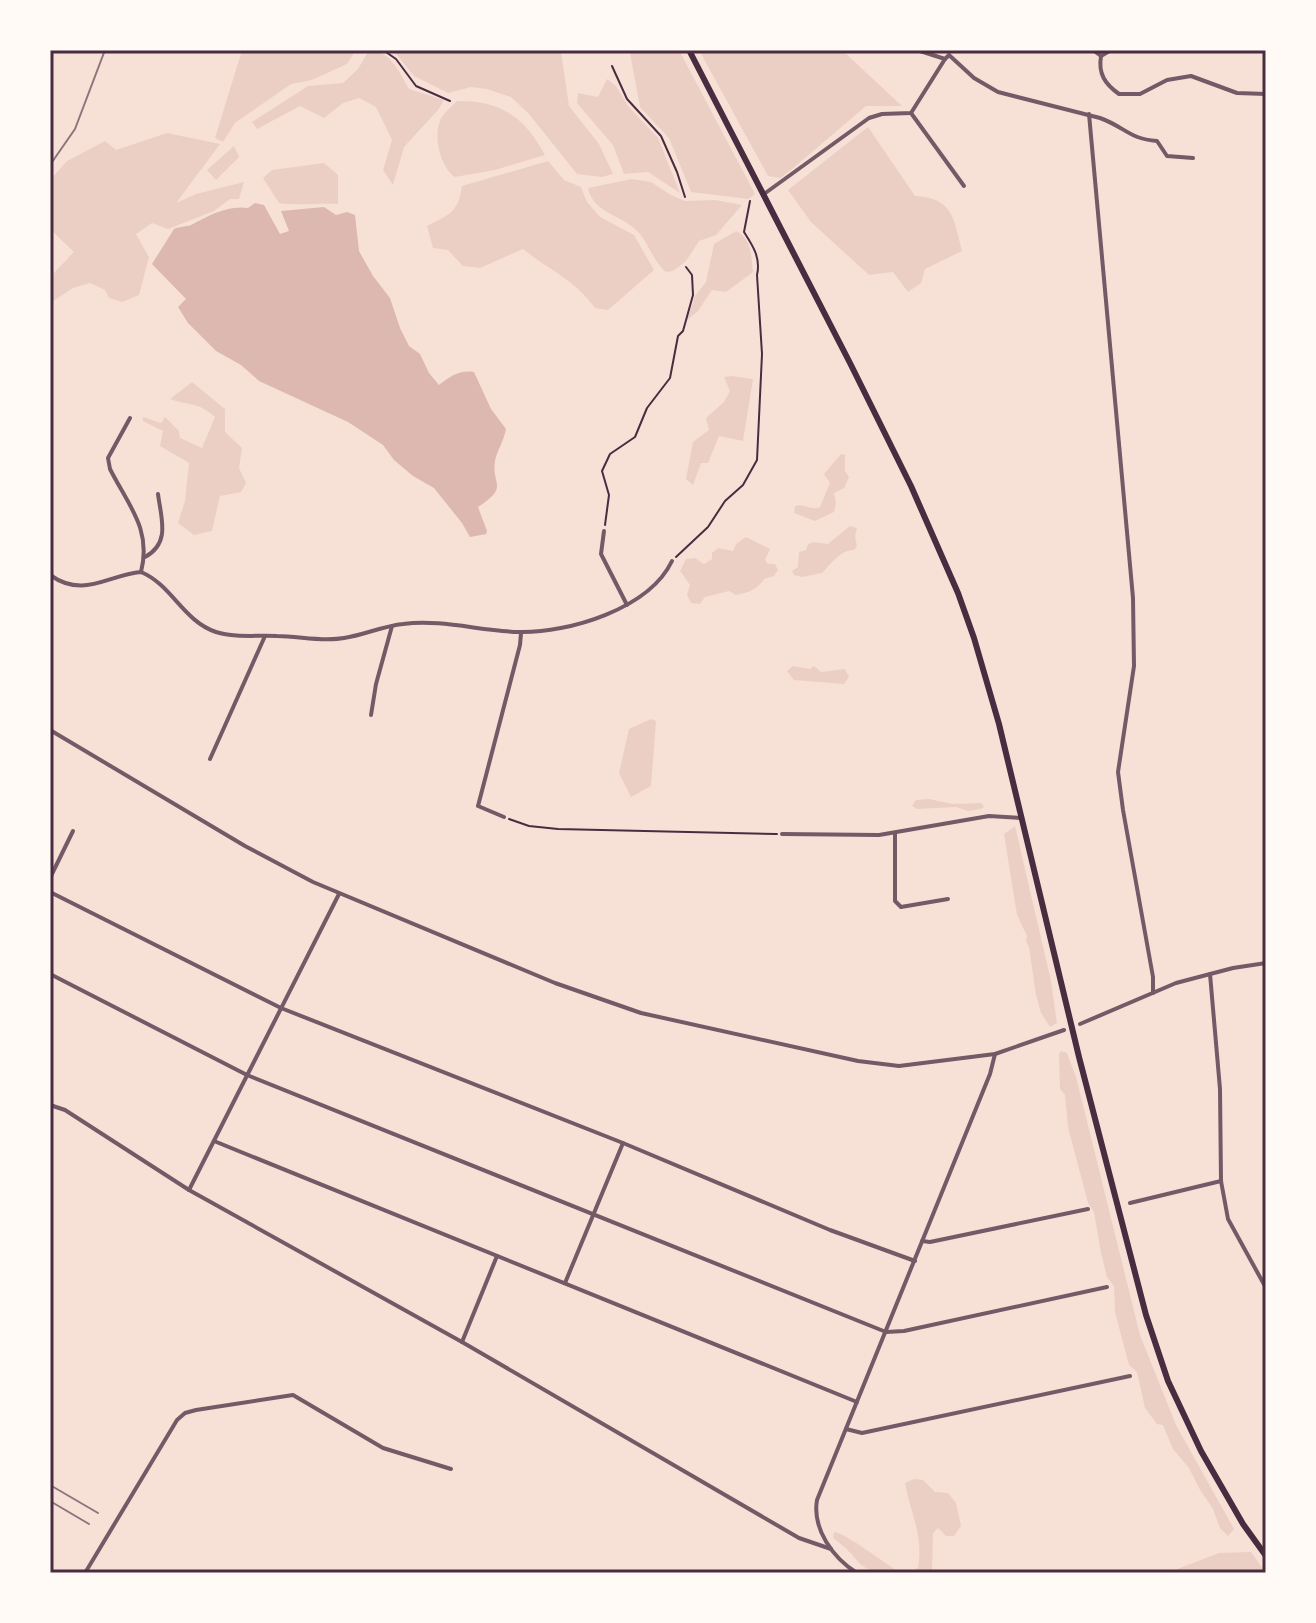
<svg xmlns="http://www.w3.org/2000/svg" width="1316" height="1623" font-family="'Source Sans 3',sans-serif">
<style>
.green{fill:#ebcfc5}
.water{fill:#dcb8b0}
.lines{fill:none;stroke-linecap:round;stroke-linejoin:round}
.path{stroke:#4a2c40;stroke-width:2}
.minor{stroke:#755966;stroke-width:4}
.tertiary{stroke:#755966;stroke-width:4}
.trunk{stroke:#4a2c40;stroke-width:6}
.rail{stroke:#8f747c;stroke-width:2}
.neatline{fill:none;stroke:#4a2c40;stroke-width:3}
</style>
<rect width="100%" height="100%" fill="#f7e1d7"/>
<g class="green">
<path d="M 242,50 L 356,50 L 347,64 L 312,80 L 291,84 L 235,123 L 223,142 L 215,138 Z"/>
<path d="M 369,50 C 390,50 400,73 409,89 L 444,100 L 438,110 L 404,147 L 393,185 L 383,170 L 392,140 L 376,107 L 359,98 L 343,103 L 324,118 L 300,106 L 257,129 L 252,122 L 308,86 L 343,83 L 358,69 Z"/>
<path d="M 393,50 L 564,50 L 561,52 L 569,106 L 599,144 L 613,174 L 602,177 L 577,174 L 529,114 L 511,97 L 487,89 L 471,87 L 448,93 L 414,76 Z"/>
<path d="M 624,50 L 679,50 L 755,194 L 748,199 L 691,192 L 669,138 L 640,107 L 630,53 Z"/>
<path d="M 699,50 L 842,50 L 902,106 L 866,106 L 791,170 L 780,178 L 768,176 Z"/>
<path d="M 607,79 L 616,86 L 628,106 L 658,138 L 680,193 L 648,172 L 624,174 L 613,145 L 577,103 L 578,93 L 598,97 Z"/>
<path d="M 457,101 C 500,100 525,117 545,155 L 495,170 L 455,177 C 441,168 433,138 440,121 C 442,114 452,106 457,101 Z"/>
<path d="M 868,127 L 915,196 C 953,197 954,220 962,251 L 925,269 L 921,283 L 908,292 L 893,272 L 869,275 L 811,222 L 788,190 Z"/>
<path d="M 167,133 L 220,144 L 176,203 L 196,194 L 244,182 L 239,199 L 230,199 L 214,211 L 168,229 L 152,223 L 136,234 L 149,257 L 139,295 L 122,302 L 109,298 L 105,290 L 90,283 L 73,288 L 50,303 L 50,277 L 74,252 L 50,229 L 50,180 L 67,161 L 105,141 L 116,150 Z"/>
<path d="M 234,146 L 239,157 L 216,180 L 207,170 Z"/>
<path d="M 548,161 L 564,180 L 581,187 L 587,202 L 600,217 L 634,235 L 654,270 L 608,310 L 595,308 C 573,278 550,271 523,249 L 480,268 L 463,266 L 448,250 L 433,248 L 427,226 C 450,214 458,213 462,186 Z"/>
<path d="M 324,163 L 338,175 L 338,204 C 317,203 299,206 279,203 L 263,178 L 272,170 Z"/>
<path d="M 632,179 L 651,182 L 671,195 L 685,201 L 715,200 L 742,205 L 716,235 L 699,241 L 686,261 L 673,271 L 666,272 C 654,262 650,247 640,234 C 625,215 594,215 588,188 Z"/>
<path d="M 736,231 C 752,238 751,256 753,272 L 726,292 L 712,290 L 698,311 L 687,320 L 695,296 L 706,282 L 714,244 Z"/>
<path d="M 732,376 L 753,379 L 743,441 L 719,436 L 708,463 L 701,463 L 693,485 L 686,479 L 693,442 L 709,430 L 706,418 L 724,402 L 730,391 L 724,377 Z"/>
<path d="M 192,382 L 225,409 L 225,432 L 242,448 L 239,468 L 246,483 L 241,492 L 220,496 L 212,531 L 194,535 L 178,523 L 185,501 L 189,463 L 160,446 L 163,431 L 143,421 L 143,417 L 161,423 L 165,417 L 179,431 L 180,438 L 202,448 L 215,417 C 198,402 191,406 170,399 Z"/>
<path d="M 841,454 L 845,455 L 845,471 L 849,477 L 844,488 L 834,493 L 836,503 L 834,512 L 815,521 L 794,513 L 795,506 C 804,503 811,511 820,507 L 830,483 L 824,474 Z"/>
<path d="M 850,526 L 857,528 L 855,536 L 857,546 L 854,550 C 840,550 831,564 822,573 L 802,577 L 794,575 L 792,571 L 798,567 L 799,552 L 806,550 L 808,544 L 814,542 L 828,544 Z"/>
<path d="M 746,537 L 770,549 L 765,560 L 768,564 L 775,564 L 778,570 L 774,576 L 764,579 C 758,589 748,593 736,595 L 729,591 L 705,597 L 700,604 L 691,603 L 687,595 L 690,585 L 680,571 L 686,559 L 695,558 L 704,564 L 712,559 L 712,553 L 718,548 L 733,551 L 736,544 Z"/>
<path d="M 793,666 L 810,669 L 814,666 L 821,672 L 845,669 L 849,677 L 844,684 L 794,680 L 787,671 Z"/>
<path d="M 651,719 L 656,721 L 651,786 L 631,797 L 619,773 L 629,729 Z"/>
<path d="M 929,799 L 952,804 L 981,803 L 984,807 L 981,809 L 968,811 L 956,807 L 917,809 L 912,806 L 916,800 Z"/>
<path d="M 1015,826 L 1051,981 L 1057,1023 L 1050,1027 L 1041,1013 L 1036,995 L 1029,947 L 1026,941 L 1027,936 L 1017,915 L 1004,834 Z"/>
<path d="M 1061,1051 L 1067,1053 L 1076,1077 L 1140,1335 L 1176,1425 L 1234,1529 L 1228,1536 L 1220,1528 L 1213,1509 L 1199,1488 L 1189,1468 L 1173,1449 L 1163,1425 L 1157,1424 L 1145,1408 L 1137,1372 L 1129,1365 L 1115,1312 L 1114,1286 L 1107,1277 L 1101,1253 L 1094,1212 L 1088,1203 L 1068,1127 L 1065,1095 L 1060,1089 L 1059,1054 Z"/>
<path d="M 914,1479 L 923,1480 L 935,1492 L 948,1493 L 956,1503 L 961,1526 L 954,1536 L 946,1536 L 938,1528 L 933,1533 L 932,1573 L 912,1573 L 918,1567 C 924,1536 910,1512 905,1483 Z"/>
<path d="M 834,1532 C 844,1532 887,1565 901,1573 C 851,1573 867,1562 833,1538 Z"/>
<path d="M 1251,1552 L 1266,1573 L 1167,1573 L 1219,1553 Z"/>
</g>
<path class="water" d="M 255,203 L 264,205 L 280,234 L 289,231 L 281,211 L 324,207 L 336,215 L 347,212 L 355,215 L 359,251 L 373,276 L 390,298 L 400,328 L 409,346 L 420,354 L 429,373 L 439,385 C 451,376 459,370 474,372 L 491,409 L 506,429 C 504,441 497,450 495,461 C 491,485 510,486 478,507 L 487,531 L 486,534 L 470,537 L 462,523 L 434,488 L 413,476 L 394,460 L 383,445 L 348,422 L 259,381 L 241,365 L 216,351 L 188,323 L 178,307 L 186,299 L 152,264 L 174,229 C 180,226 188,227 193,224 C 210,215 228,205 248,208 Z"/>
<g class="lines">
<g class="path">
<path d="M 383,50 L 396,59 L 416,86 L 450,101"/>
<path d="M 612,66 L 627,99 L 661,136 L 677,172 L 685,197"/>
<path d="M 605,525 L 609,495 L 602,471 L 610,454 L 635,437 L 647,408 L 670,378 L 678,336 L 683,331 L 693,295 L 692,275 L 686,267"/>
<path d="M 676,557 L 708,527 L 725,501 L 743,485 L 757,460 L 762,354 L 757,275 C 761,258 753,246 744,232 L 750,201"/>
<path d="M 509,819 L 529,826 L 558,829 L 777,834"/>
</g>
<g class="minor">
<path d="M 917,50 L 945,59 L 949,55 L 974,78 L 998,92 L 1100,118 C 1125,127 1129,139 1157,141 L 1167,156 L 1193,158"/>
<path d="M 1093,50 L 1101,56 C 1098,74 1105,84 1119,94 L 1140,94 L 1167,80 L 1191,76 L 1237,93 L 1266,94"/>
<path d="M 1101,56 L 1111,50"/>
<path d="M 911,113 L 964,186"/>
<path d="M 1089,114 L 1133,598 L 1134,666 L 1118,772 L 1123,810 L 1153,977 L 1153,993"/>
<path d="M 764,194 L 869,118 L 882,114 L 911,113 L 945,59"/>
<path d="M 130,418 L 108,458 L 110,469 C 128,505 152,529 141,572"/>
<path d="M 604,531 L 601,554 L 627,605"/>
<path d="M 145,557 C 171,543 161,518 158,494"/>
<path d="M 50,575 C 84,599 107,575 141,572 C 172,585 183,621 216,632 C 235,638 257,635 277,636 C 299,636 322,642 344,638 C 364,635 383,626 403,624 C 442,619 480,631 519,632 C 569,633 649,609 672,561"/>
<path d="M 371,715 L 376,684 L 392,626"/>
<path d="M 210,759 L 265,636"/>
<path d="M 504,817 L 478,806 L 520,645 L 521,633"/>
<path d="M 895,833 L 895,901 L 901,907 L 948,899"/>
<path d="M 782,834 L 879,835 L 989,816 L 1021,818"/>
<path d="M 50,878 L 73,831"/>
<path d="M 50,892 L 281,1008 L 623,1143 L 830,1230 L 915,1261"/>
<path d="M 50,974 L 247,1075 L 886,1332 L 904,1331 L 1107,1287"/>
<path d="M 1210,974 L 1220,1089 L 1221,1181 L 1228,1219 L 1266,1288"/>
<path d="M 50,1105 L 65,1110 L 189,1190 L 462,1342 L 799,1538 L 831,1549"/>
<path d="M 214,1141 L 857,1402"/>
<path d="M 189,1190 L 339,894"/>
<path d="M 1130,1203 L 1221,1181"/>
<path d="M 922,1241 L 930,1242 L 1088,1209"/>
<path d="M 565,1283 L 623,1143"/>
<path d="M 462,1342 L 497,1256"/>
<path d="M 846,1429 L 862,1433 L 1130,1376"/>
<path d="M 85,1573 L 177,1420 L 185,1413 L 196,1410 L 293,1395 L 383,1448 L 451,1469"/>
</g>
<g class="tertiary">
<path d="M 50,730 L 245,846 L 313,882 L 555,983 L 641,1013 L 858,1061 L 899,1066 L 995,1054 L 1064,1030"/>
<path d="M 1080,1024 L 1176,983 L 1233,968 L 1266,963"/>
<path d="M 857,1573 C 833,1558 812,1529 817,1500 L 990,1074 L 995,1054"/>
</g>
<path class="trunk" d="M 689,50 L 850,363 L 911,486 L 958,593 L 974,638 L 999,724 L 1079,1057 L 1146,1315 L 1168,1381 L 1201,1451 L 1243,1524 L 1266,1556"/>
<g class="rail">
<path d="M 50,165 L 75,129 L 105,50"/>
<path d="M 50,1485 L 98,1513"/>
<path d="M 50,1501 L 89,1524"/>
</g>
</g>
<rect width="1316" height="1623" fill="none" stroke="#fffaf5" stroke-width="104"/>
<rect x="52" y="52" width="1212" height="1519" class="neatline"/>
</svg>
